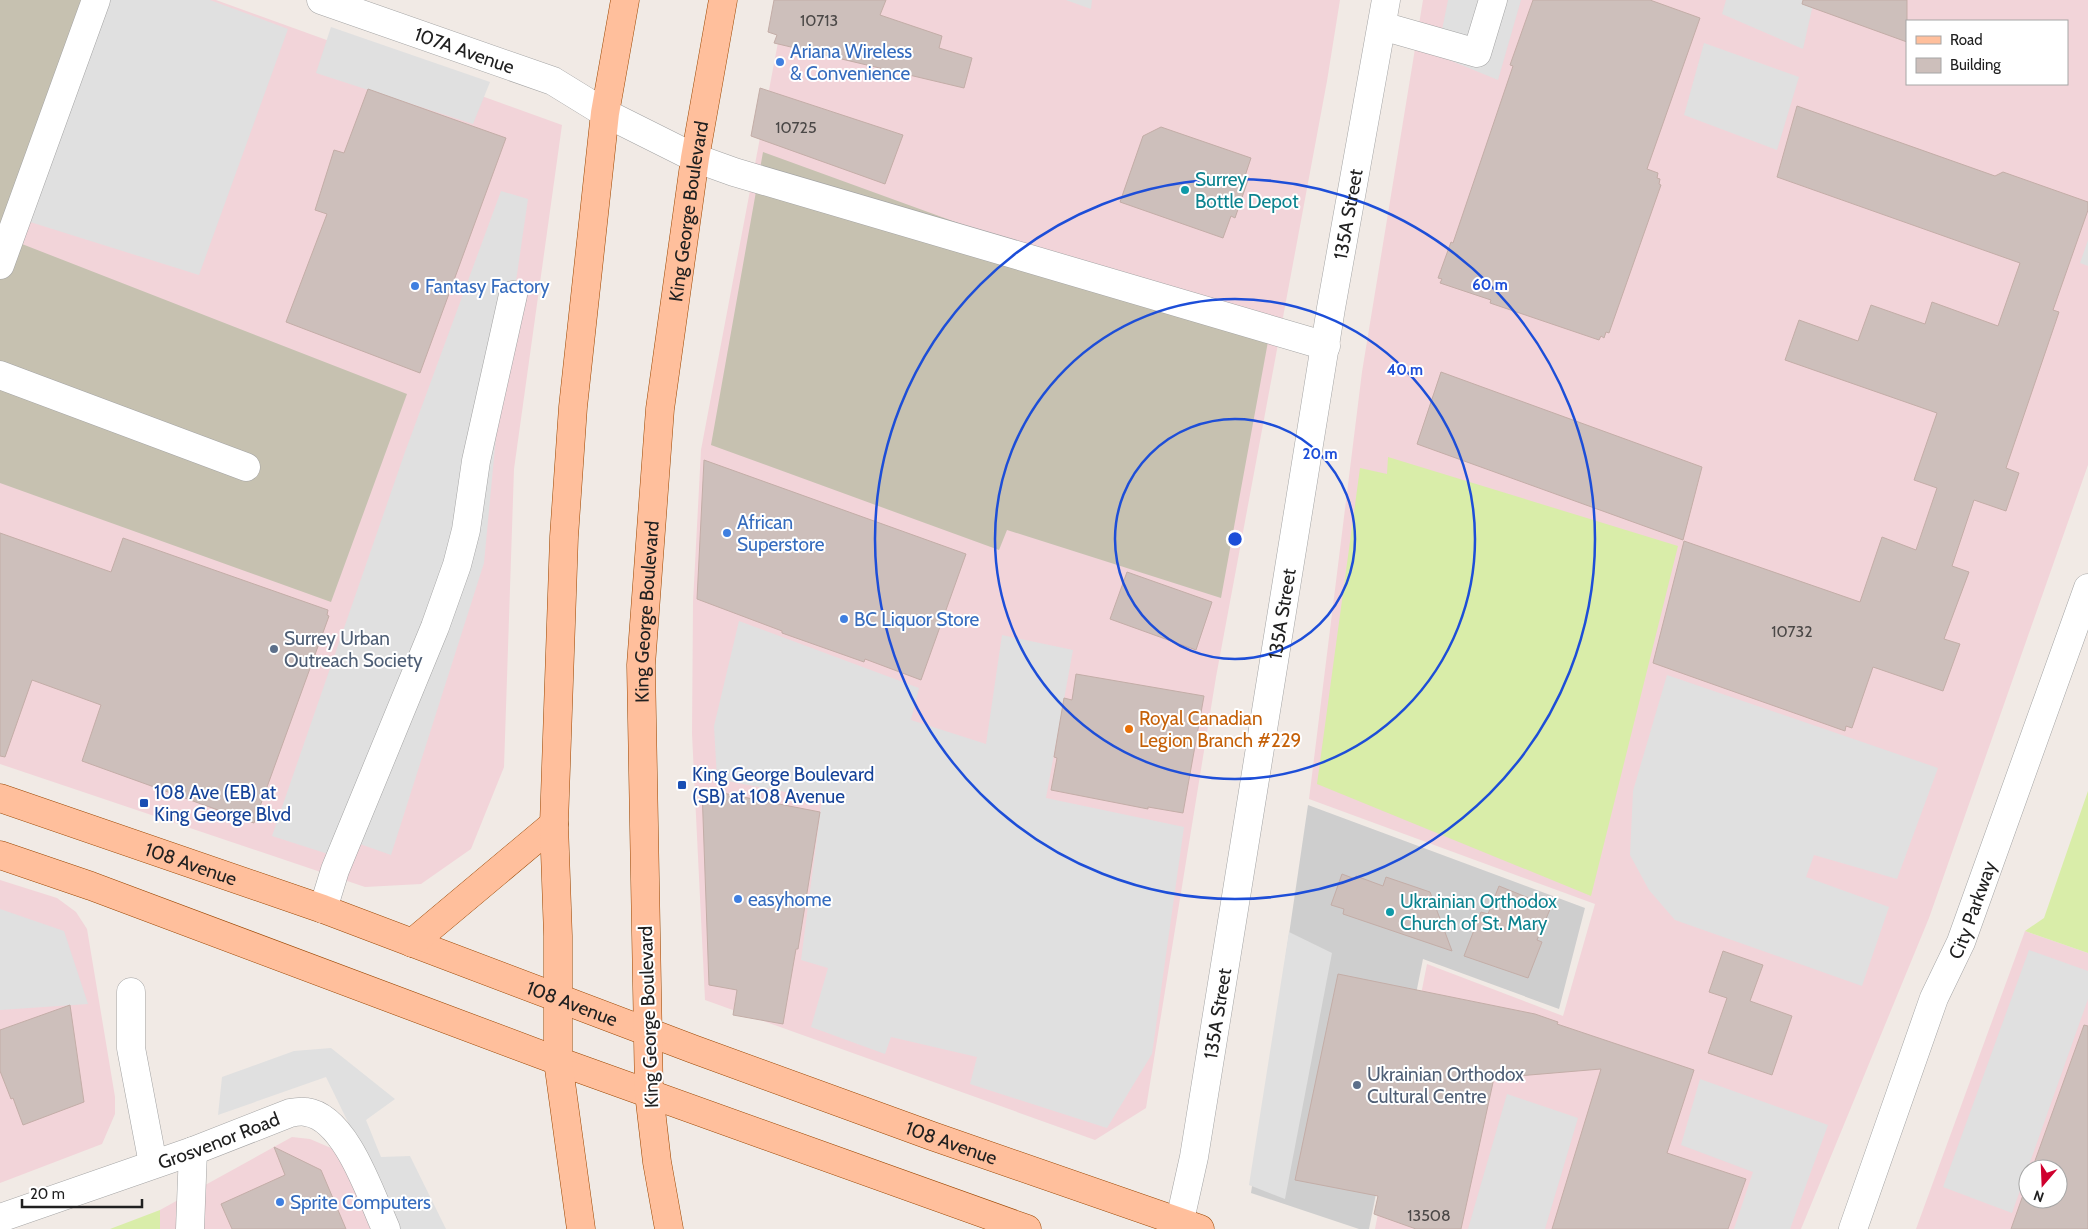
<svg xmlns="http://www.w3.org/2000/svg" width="2088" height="1229" font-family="Cabin,sans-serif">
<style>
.commercial{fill:#f2d4d9;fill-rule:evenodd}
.religious{fill:#cecece}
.construction{fill:#c6c1b0}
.grass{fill:#d9eda9}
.parking{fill:#e0e0e0}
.building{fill:#cdbfbb;stroke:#c3ada7}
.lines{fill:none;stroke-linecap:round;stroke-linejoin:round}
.minor-casing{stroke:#a4a4a4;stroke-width:29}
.major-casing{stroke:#9b4600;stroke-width:29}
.minor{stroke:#fff;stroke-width:28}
.major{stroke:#ffbf9c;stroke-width:28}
.ring{fill:none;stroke:#1d4ed8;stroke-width:2.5}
.shop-dot{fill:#3f7fe0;stroke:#fff;stroke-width:2}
.culture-dot{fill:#0f9aa8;stroke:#fff;stroke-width:2}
.service-dot{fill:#5c6f8a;stroke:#fff;stroke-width:2}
.food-dot{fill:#e8710a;stroke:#fff;stroke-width:2}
.transit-dot{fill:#1a4fb4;stroke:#fff;stroke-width:2}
.labels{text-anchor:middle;stroke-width:4;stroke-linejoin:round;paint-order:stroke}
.number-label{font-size:16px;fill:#4b4847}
.street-label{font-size:19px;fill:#202020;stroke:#fff}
.shop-label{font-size:19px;fill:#366cbe;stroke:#fff;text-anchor:start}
.culture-label{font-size:19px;fill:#0d838f;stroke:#fff;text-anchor:start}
.service-label{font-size:19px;fill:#4e5e75;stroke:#fff;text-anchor:start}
.food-label{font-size:19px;fill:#c56008;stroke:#fff;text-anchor:start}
.transit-label{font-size:19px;fill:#164399;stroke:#fff;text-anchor:start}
.centre{fill:#1d4ed8;stroke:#fff;stroke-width:2.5}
.ring-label{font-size:15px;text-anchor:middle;font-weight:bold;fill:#1d4ed8;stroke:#fff;stroke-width:4;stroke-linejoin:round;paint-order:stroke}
</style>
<rect width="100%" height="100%" fill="#f1eae5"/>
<g class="commercial">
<path d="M 100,0 L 216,0 L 562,125 L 514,469 L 504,767 L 471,849 L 421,884 L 365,887 L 0,764 L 0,286 Z"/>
<path d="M 786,0 L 1340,0 L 1327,81 L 1216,677 L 1146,1108 L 1095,1140 L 705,1000 L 692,734 L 693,602 L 701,450 Z"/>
<path d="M 1423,0 L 2088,0 L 2088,465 L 1929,918 L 1801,1229 L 1375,1229 L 1427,964 L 1563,1016 L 1595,904 L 1309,799 L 1362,372 ZM 1907,21 L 2067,21 L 2067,84 L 1907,84 Z"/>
<path d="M 0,880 L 57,898 L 76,912 L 87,929 L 115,1097 L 115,1114 L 102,1144 L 0,1183 Z"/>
<path d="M 2025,931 L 2088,953 L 2088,1229 L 1916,1229 ZM 2028,1169 L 2058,1169 L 2058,1199 L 2028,1199 Z"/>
<path d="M 292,1137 L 310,1139 L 338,1151 L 375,1229 L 160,1229 L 160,1210 Z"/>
</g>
<path class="religious" d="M 1308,805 L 1585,908 L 1559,1009 L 1423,959 L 1369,1229 L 1359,1229 L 1251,1193 Z"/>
<g class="construction">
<path d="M 0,0 L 84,0 L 4,237 L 407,394 L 331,602 L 0,483 Z"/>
<path d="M 763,152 L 1269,336 L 1221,598 L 1007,530 L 999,550 L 711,445 Z"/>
</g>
<g class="grass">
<path d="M 1388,457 L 1678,546 L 1591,896 L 1317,784 L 1360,468 L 1387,474 Z"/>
<path d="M 2088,791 L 2088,953 L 2025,931 L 2044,918 Z"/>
<path d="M 160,1210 L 160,1229 L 110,1229 Z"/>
</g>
<g class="parking">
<path d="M 107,0 L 210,0 L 288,29 L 199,275 L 27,221 Z"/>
<path d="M 1066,0 L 1092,0 L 1091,9 Z"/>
<path d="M 1448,0 L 1521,0 L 1498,80 L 1437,55 Z"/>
<path d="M 1726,0 L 1814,0 L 1803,49 L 1722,14 Z"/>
<path d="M 331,27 L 490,82 L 473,124 L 316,73 Z"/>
<path d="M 1704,43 L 1799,77 L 1777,150 L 1684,115 Z"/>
<path d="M 501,191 L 528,199 L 501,384 L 484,563 L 391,855 L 360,844 L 353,862 L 272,836 L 405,452 Z"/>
<path d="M 2088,240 L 2088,266 L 2080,263 Z"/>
<path d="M 739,621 L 919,688 L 911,720 L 986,744 L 1002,635 L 1073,650 L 1046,798 L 1184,827 L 1152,1054 L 1107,1128 L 970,1084 L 977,1057 L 891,1037 L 885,1054 L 811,1027 L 828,968 L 801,960 L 822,799 L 717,779 L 714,726 Z"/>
<path d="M 1667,675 L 1938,768 L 1897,879 L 1814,855 L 1806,877 L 1889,907 L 1862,986 L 1675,920 L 1649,890 L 1630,855 L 1633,791 Z"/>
<path d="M 0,909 L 64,931 L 88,1004 L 0,1010 Z"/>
<path d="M 1289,932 L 1332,953 L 1285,1199 L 1249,1185 Z"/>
<path d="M 2029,950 L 2088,971 L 2088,999 L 2012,1213 L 1943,1187 Z"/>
<path d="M 331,1048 L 395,1099 L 366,1120 L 381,1157 L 410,1156 L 446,1229 L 400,1229 L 326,1077 L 218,1115 L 222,1077 L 294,1051 Z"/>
<path d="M 1700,1079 L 1828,1125 L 1790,1229 L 1734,1229 L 1753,1172 L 1681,1145 Z"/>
<path d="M 1507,1094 L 1578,1118 L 1545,1229 L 1468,1229 Z"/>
</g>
<g class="building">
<path d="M 774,0 L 886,0 L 880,15 L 942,36 L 939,48 L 972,58 L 964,88 L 774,43 L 777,35 L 768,32 Z"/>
<path d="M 1533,0 L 1650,0 L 1700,18 L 1647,169 L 1658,173 L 1657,178 L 1660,179 L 1659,184 L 1661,185 L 1609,333 L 1606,332 L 1604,338 L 1601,336 L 1599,340 L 1490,303 L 1491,300 L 1440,283 L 1442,279 L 1438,278 L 1451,242 L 1453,243 L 1513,66 L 1510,65 Z"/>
<path d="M 1803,0 L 1907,0 L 1907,42 L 1802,4 Z"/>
<path d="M 760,88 L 903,135 L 885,184 L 751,136 Z"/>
<path d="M 368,89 L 506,138 L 420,373 L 286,322 L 327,214 L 315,210 L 334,150 L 344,153 Z"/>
<path d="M 1797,106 L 1995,176 L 2003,172 L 2088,202 L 2088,210 L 2053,310 L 2059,312 L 2006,468 L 2019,473 L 2006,511 L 1974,500 L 1952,566 L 1969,572 L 1944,639 L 1960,644 L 1943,691 L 1873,667 L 1852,728 L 1846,726 L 1845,731 L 1653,663 L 1684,541 L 1860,602 L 1882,537 L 1916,550 L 1937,488 L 1914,480 L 1937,413 L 1785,360 L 1799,320 L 1858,341 L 1871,305 L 1925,324 L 1932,302 L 1998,326 L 2020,263 L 1777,177 Z"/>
<path d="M 1161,127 L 1251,158 L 1245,176 L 1249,177 L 1235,218 L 1231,216 L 1223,238 L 1120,202 L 1143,136 Z"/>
<path d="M 1441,372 L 1702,467 L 1683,540 L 1417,444 Z"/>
<path d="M 704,460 L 966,554 L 921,680 L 865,659 L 864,662 L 782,633 L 782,631 L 697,599 Z"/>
<path d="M 0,533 L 111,572 L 123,538 L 328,610 L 327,615 L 329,616 L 254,823 L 82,761 L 101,705 L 32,680 L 5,757 L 0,756 Z"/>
<path d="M 1127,572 L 1212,602 L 1196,650 L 1110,619 Z"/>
<path d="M 1076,674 L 1204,696 L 1183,813 L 1148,807 L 1148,809 L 1051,790 L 1057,758 L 1054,757 L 1064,698 L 1072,700 Z"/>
<path d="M 702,789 L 820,812 L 798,949 L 796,949 L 783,1024 L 733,1015 L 737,990 L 709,985 Z"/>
<path d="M 1342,874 L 1355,879 L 1356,876 L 1383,886 L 1386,877 L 1430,892 L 1452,951 L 1343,914 L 1344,909 L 1331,905 Z"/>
<path d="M 1499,886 L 1551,907 L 1537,940 L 1542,942 L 1528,978 L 1464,956 L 1481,912 L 1488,914 Z"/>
<path d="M 1723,951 L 1763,965 L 1750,1001 L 1792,1016 L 1772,1075 L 1708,1053 L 1727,998 L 1709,992 Z"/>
<path d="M 1338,974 L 1535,1014 L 1558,1022 L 1557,1024 L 1694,1070 L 1667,1153 L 1746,1179 L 1728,1229 L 1552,1229 L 1601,1069 L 1494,1078 L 1461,1229 L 1416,1229 L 1374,1214 L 1378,1196 L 1295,1180 Z"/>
<path d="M 70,1005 L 84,1102 L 23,1125 L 13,1098 L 11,1099 L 0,1071 L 0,1030 Z"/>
<path d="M 2084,1025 L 2088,1026 L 2088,1229 L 2011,1229 L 2028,1181 L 2028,1199 L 2058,1199 L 2058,1169 L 2032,1169 Z"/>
<path d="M 274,1147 L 321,1170 L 346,1229 L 232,1229 L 221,1204 L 285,1175 Z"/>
</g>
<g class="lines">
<defs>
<g id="minor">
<path id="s1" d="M 321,0 L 553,81 L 605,113 L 695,158 L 734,172 L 1326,346"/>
<path d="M 1382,26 L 1477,53 L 1493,0"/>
<path d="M 0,265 L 96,0"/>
<path d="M 0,375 L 246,467"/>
<path d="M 323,909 L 335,870 L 435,627 L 457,565 L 466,530 L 476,461 L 513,295"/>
<path d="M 131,992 L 131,1048 L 153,1164"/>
<path id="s2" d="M 0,1218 L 193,1151 L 290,1113 C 295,1112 301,1111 306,1112 C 346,1117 371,1196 386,1229"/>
<path d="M 190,1229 L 193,1151"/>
<path id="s3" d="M 1178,1229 L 1194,1157 L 1331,308 L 1386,0"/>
<path id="s4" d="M 1853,1229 L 1934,998 L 1961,942 L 2088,588"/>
</g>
<g id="major">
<path id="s5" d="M 0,798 L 323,909 L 693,1049 L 932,1136 L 1200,1229"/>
<path d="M 0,855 L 91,886 L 558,1061 L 1027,1229"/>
<path d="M 412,943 L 554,824"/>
<path d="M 581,1229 L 558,1061 L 558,936 L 554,824 L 564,537 L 573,407 L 605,113 L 625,0"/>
<path id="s6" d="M 669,1229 L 657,1162 L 649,1093 L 641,665 L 660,409 L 695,158 L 723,0"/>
</g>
</defs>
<use href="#minor" class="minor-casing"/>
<use href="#major" class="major-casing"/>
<use href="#minor" class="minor"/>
<use href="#major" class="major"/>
</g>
<g class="ring">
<circle cx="1235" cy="539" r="120"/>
<circle cx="1235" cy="539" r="240"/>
<circle cx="1235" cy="539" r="360"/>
</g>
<g class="shop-dot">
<circle cx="780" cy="62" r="5"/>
<circle cx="415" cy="286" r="5"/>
<circle cx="727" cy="533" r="5"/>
<circle cx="844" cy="619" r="5"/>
<circle cx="738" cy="899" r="5"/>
<circle cx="280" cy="1202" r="5"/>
</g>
<g class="culture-dot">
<circle cx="1185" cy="190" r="5"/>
<circle cx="1390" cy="912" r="5"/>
</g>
<g class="service-dot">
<circle cx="274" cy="649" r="5"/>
<circle cx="1357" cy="1085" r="5"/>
</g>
<circle class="food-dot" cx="1129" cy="729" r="5"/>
<g class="transit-dot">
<rect x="677" y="780" width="10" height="10" rx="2.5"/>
<rect x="139" y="798" width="10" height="10" rx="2.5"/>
</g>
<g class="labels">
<g class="number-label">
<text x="819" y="26">10713</text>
<text x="796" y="133">10725</text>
<text x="1792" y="637">10732</text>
<text x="1429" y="1221">13508</text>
</g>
<g class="street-label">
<text dy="7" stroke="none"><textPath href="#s1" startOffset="152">107A Avenue</textPath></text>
<text dy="7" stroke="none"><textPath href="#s6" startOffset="1022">King George Boulevard</textPath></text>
<text dy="7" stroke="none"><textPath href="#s3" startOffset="1029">135A Street</textPath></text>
<text dy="7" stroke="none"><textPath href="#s6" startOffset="619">King George Boulevard</textPath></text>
<text dy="7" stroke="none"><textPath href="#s3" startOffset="624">135A Street</textPath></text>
<text dy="7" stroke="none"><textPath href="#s5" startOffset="202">108 Avenue</textPath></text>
<text dy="7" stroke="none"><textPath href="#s4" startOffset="341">City Parkway</textPath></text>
<text dy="7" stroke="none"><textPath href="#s5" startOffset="608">108 Avenue</textPath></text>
<text dy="7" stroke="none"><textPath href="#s3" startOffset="219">135A Street</textPath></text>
<text transform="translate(648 1017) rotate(-92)" y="7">King George Boulevard</text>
<text dy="7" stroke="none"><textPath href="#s2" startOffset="232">Grosvenor Road</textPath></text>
<text dy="7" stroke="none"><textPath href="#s5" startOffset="1012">108 Avenue</textPath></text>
</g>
<g class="shop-label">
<text x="790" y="58">Ariana Wireless<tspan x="790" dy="22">&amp; Convenience</tspan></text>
<text x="425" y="293">Fantasy Factory</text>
<text x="737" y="529">African<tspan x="737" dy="22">Superstore</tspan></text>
<text x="854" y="626">BC Liquor Store</text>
<text x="748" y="906">easyhome</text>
<text x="290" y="1209">Sprite Computers</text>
</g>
<g class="culture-label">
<text x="1195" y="186">Surrey<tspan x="1195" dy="22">Bottle Depot</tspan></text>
<text x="1400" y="908">Ukrainian Orthodox<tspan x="1400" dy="22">Church of St. Mary</tspan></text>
</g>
<g class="service-label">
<text x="284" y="645">Surrey Urban<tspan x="284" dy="22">Outreach Society</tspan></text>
<text x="1367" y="1081">Ukrainian Orthodox<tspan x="1367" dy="22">Cultural Centre</tspan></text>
</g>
<g class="food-label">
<text x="1139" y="725">Royal Canadian<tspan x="1139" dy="22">Legion Branch #229</tspan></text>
</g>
<g class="transit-label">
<text x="692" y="781">King George Boulevard<tspan x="692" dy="22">(SB) at 108 Avenue</tspan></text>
<text x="154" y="799">108 Ave (EB) at<tspan x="154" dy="22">King George Blvd</tspan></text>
</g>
</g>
<circle cx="1235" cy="539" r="8" class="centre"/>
<g class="ring-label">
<text x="1490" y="290">60 m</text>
<text x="1405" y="375">40 m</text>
<text x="1320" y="459">20 m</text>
</g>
<rect x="1906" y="20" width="162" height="65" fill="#ffffff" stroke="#a6a6a6"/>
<rect x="1916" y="36" width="25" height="8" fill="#ffbf9c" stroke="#a6a6a6"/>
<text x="1950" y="45" font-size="15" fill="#202020">Road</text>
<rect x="1916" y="58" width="25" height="15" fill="#cdbfbb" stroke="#a6a6a6"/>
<text x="1950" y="70" font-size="15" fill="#202020">Building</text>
<g transform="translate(2043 1184) rotate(199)"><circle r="24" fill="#ffffff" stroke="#a6a6a6"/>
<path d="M0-4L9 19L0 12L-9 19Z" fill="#cf002e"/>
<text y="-8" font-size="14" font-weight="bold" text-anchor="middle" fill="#202020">N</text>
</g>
<path d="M22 1199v8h120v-8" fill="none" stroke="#202020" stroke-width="2.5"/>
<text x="30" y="1199" font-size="15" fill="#202020" stroke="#ffffff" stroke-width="4" paint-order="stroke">20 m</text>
</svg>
